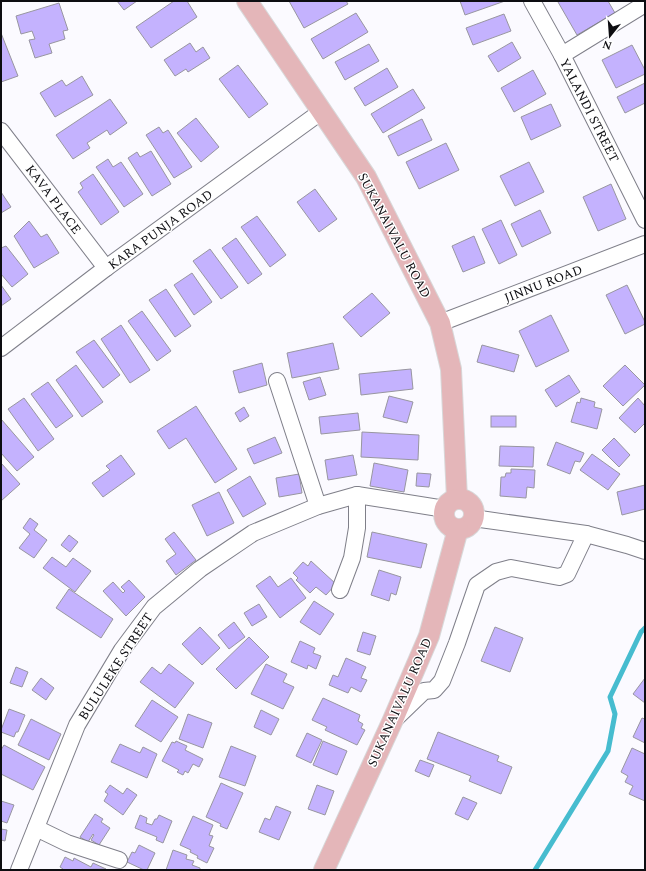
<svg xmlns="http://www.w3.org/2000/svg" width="646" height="871" font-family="Spectral,serif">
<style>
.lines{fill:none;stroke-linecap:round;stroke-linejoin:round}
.stream{stroke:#46bccf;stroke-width:5}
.building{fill:#c4b2fe;stroke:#9896a0}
.minor-casing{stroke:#7f7f89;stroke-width:18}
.major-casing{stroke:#d8d8d9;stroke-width:22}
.minor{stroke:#fff;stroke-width:16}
.major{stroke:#e4b6b9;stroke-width:20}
.labels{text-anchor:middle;stroke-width:3;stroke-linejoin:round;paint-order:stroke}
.street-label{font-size:13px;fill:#0d0d11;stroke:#fff}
</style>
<rect width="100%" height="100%" fill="#fbfaff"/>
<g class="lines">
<path class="stream" d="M 535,870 L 608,751 L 615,714 L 610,697 L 641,632 L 645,628"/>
</g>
<g class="building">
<path d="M 117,1 L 137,1 L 124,10 Z"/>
<path d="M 174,1 L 187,1 L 197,17 L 151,48 L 136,27 Z"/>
<path d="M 289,1 L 346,1 L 348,4 L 304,28 Z"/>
<path d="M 460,1 L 505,1 L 465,15 Z"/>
<path d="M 559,1 L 608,1 L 615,13 L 577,35 L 558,2 Z"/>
<path d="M 59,3 L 68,30 L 63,31 L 65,39 L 49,44 L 52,53 L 35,58 L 29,40 L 35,39 L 32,31 L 21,34 L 16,16 Z"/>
<path d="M 356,13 L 368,32 L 323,59 L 311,39 Z"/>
<path d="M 504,14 L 511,31 L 473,45 L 466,28 Z"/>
<path d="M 1,33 L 18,76 L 1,82 Z"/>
<path d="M 512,42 L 521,58 L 498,72 L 488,56 Z"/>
<path d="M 190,43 L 196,52 L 203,47 L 210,58 L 188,72 L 186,69 L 175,76 L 164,60 Z"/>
<path d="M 369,44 L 379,61 L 345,80 L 335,62 Z"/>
<path d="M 632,45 L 645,70 L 645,74 L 616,88 L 602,60 Z"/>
<path d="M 238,65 L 268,104 L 249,118 L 219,79 Z"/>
<path d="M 387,68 L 398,87 L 365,106 L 354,88 Z"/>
<path d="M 533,70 L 546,94 L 514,112 L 501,88 Z"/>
<path d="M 82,76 L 93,95 L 55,117 L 40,93 L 62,80 L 66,86 Z"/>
<path d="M 645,83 L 645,103 L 625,113 L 617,97 Z"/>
<path d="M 413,89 L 425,108 L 383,133 L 371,114 Z"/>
<path d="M 110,99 L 127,123 L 110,135 L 107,130 L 87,143 L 90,148 L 73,159 L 56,135 Z"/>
<path d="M 551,104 L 561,126 L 531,140 L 521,117 Z"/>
<path d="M 196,118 L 219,147 L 201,162 L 177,133 Z"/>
<path d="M 422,119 L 432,140 L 398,156 L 388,136 Z"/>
<path d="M 159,127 L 163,133 L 168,130 L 192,167 L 174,178 L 146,135 Z"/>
<path d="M 446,143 L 459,170 L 419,189 L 406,162 Z"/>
<path d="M 151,151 L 171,184 L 152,196 L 128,158 L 137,152 L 140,157 Z"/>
<path d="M 108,159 L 113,167 L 121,162 L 143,194 L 124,207 L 96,167 Z"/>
<path d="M 529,162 L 544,192 L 515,206 L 500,176 Z"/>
<path d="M 93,174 L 119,212 L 101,225 L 78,192 L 83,188 L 80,183 Z"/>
<path d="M 611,184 L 626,219 L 598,231 L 583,197 Z"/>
<path d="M 315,189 L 337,219 L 319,232 L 297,202 Z"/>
<path d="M 1,192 L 11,207 L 1,213 Z"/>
<path d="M 540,210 L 551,233 L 522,247 L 511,224 Z"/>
<path d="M 257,216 L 286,255 L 270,267 L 241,227 Z"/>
<path d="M 501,220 L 517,255 L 499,264 L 482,229 Z"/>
<path d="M 29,221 L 41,237 L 47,234 L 59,253 L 34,268 L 14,236 Z"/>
<path d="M 474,236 L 485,263 L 463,272 L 452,246 Z"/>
<path d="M 236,238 L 262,274 L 248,284 L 222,248 Z"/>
<path d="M 6,246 L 28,274 L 12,287 L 1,274 L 1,248 Z"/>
<path d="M 210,249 L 238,287 L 221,299 L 193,261 Z"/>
<path d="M 192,273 L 212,302 L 194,315 L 174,285 Z"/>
<path d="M 1,285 L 11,299 L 1,306 Z"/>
<path d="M 627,285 L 645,322 L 645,324 L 625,334 L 606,295 Z"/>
<path d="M 166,289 L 191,326 L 175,337 L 149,300 Z"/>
<path d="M 372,293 L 390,313 L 361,337 L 343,317 Z"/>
<path d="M 142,311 L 171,351 L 157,361 L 128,321 Z"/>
<path d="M 551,315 L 569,351 L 536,367 L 519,331 Z"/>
<path d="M 121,325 L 150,370 L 130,383 L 101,339 Z"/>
<path d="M 94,340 L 120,375 L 103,388 L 76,352 Z"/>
<path d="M 333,343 L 339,369 L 292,378 L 287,353 Z"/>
<path d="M 482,345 L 519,355 L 514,372 L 477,362 Z"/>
<path d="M 262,363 L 267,385 L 239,393 L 233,371 Z"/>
<path d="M 76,365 L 103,402 L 82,417 L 56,380 Z"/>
<path d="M 625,365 L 645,385 L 623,406 L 603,386 Z"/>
<path d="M 411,369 L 413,389 L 361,395 L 359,374 Z"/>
<path d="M 569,375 L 580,392 L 556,407 L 545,390 Z"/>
<path d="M 320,377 L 326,395 L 309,400 L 303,382 Z"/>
<path d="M 48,382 L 73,416 L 56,428 L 31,394 Z"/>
<path d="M 389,396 L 413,402 L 407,423 L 383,417 Z"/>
<path d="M 24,398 L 54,439 L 38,451 L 8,409 Z"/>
<path d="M 581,398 L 595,402 L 594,407 L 602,409 L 597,429 L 571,422 L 577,402 L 580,403 Z"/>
<path d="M 638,398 L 645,406 L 645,423 L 635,433 L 619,418 Z"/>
<path d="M 196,406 L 237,469 L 215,483 L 186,438 L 169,449 L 157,431 Z"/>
<path d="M 244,407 L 249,416 L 240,422 L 235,413 Z"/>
<path d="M 358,413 L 360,430 L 321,434 L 319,417 Z"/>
<rect x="491" y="416" width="25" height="11"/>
<path d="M 1,419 L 34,457 L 17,471 L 1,453 Z"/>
<path d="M 362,432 L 419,435 L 418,460 L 361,457 Z"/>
<path d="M 275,437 L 282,453 L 254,464 L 247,449 Z"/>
<path d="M 614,438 L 630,455 L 619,467 L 602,450 Z"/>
<path d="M 556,442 L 584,453 L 580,462 L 575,461 L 570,474 L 547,465 Z"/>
<path d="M 500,446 L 534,447 L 533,467 L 499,466 Z"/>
<path d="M 592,454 L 620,474 L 608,490 L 580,470 Z"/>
<path d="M 121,455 L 135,474 L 103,497 L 92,483 L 110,470 L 106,466 Z"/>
<path d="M 353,455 L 357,475 L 328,480 L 325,460 Z"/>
<path d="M 1,463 L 20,484 L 1,501 Z"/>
<path d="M 374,463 L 408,470 L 404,492 L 370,486 Z"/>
<path d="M 511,469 L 535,470 L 534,488 L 527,487 L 526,498 L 500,496 L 501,477 L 505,477 L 506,473 L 511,473 Z"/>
<path d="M 417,473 L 431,474 L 429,487 L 416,486 Z"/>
<path d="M 299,474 L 302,493 L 279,497 L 276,478 Z"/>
<path d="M 250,476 L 266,504 L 243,517 L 227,490 Z"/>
<path d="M 645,485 L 645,509 L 622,515 L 617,492 Z"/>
<path d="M 219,492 L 234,523 L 207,536 L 192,505 Z"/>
<path d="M 30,518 L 38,524 L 34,530 L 47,540 L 34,558 L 19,548 L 30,534 L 23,528 Z"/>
<path d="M 174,532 L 196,560 L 176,575 L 166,561 L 176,554 L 165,539 Z"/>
<path d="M 372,532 L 427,544 L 421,568 L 367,557 Z"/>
<path d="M 69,535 L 78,542 L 70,552 L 61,545 Z"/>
<path d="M 52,557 L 66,567 L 73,558 L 91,571 L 75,592 L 43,568 Z"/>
<path d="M 311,561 L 336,584 L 326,595 L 316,587 L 310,593 L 296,580 L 298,578 L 293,573 L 303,562 L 308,566 Z"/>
<path d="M 379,570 L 401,577 L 396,595 L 391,593 L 389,601 L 371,595 Z"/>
<path d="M 270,576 L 278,587 L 291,578 L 306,598 L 280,618 L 256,586 Z"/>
<path d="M 129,580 L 145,597 L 126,616 L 103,591 L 113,582 L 123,593 L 125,591 L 121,587 Z"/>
<path d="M 69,589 L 113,619 L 101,638 L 56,608 Z"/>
<path d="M 314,601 L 334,614 L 320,635 L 300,622 Z"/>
<path d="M 259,604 L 267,617 L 252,626 L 244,613 Z"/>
<path d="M 234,622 L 245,637 L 229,649 L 218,635 Z"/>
<path d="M 200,627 L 220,648 L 202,665 L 182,644 Z"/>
<path d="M 495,627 L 523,638 L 510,672 L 481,661 Z"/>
<path d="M 363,632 L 376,636 L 370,655 L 357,651 Z"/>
<path d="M 249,637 L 269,657 L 236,689 L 216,669 Z"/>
<path d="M 300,641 L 315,648 L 313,653 L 321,656 L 316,669 L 308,665 L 307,669 L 291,662 Z"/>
<path d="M 346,658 L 366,667 L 361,678 L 367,680 L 361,692 L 351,687 L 348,693 L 329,685 L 333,675 L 338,677 Z"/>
<path d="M 169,664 L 194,683 L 175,708 L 140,682 L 152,667 L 161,674 Z"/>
<path d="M 266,664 L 287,674 L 283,682 L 294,687 L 283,709 L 251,694 Z"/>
<path d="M 16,667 L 28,672 L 22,687 L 10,683 Z"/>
<path d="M 41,678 L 54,688 L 46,700 L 32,690 Z"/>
<path d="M 645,678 L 645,703 L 633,694 Z"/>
<path d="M 323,698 L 360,715 L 358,721 L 363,724 L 361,728 L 365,730 L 357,745 L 325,730 L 327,727 L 312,720 Z"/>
<path d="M 152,700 L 178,717 L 161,742 L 135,726 Z"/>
<path d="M 9,709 L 25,715 L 18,732 L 16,732 L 14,737 L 1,732 L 1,730 Z"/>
<path d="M 261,710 L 279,719 L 271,735 L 254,727 Z"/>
<path d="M 188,714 L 212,723 L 203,748 L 179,739 Z"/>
<path d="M 642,718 L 645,719 L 645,743 L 633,737 Z"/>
<path d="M 31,719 L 61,734 L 49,760 L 18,745 Z"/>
<path d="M 438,732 L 499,756 L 497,761 L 512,767 L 501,794 L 469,781 L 471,776 L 427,759 Z"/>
<path d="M 307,733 L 322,740 L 311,763 L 296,756 Z"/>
<path d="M 176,741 L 187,746 L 185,750 L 203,759 L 199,767 L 193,764 L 188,773 L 185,771 L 183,775 L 177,772 L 179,770 L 162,761 L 172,742 L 175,743 Z"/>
<path d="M 323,741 L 347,751 L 337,775 L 313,765 Z"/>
<path d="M 120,744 L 140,753 L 143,747 L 157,754 L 147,778 L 111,762 Z"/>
<path d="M 4,745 L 45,767 L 33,790 L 1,774 L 1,750 Z"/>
<path d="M 231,746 L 256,756 L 245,786 L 219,777 Z"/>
<path d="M 632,748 L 645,754 L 645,801 L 629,794 L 633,786 L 625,782 L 628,776 L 621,772 Z"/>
<path d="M 420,760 L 434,765 L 429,777 L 415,771 Z"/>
<path d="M 221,783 L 243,793 L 227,829 L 220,826 L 221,824 L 206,817 Z"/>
<path d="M 110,785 L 123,794 L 127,788 L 137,795 L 123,815 L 104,801 L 108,794 L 105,792 Z"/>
<path d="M 317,785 L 334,791 L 325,815 L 308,809 Z"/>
<path d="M 463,797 L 477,803 L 468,820 L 455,814 Z"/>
<path d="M 1,801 L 14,805 L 7,823 L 1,821 Z"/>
<path d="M 276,806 L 291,812 L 279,840 L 259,832 L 265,818 L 270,820 Z"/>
<path d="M 95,814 L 103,819 L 101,822 L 110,828 L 99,845 L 91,840 L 94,835 L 93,834 L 88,842 L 80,837 Z"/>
<path d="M 140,815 L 147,818 L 146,823 L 152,825 L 155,819 L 157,819 L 159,815 L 172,821 L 163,843 L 156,840 L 157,837 L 135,828 Z"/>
<path d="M 193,816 L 213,825 L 209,835 L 213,836 L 209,846 L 214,848 L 207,863 L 197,858 L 198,856 L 190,852 L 191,850 L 180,845 Z"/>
<path d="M 1,829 L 7,830 L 5,841 L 1,840 Z"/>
<path d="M 139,845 L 155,853 L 147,870 L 144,870 L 127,862 L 132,852 L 135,853 Z"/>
<path d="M 173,850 L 187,855 L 186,859 L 194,861 L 192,865 L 200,868 L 200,870 L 166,870 Z"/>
<path d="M 65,857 L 73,861 L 74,858 L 91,867 L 93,863 L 106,869 L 62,870 L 63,869 L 60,867 Z"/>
</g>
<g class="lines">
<defs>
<g id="minor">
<path d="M 532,1 L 562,55 L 645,220"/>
<path d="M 562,55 L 645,4"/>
<path d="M 1,131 L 106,268"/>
<path d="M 440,323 L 645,244"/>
<path d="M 1,348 L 106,268 L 322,111"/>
<path d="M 277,381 L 318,506"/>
<path d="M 473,518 L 586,534 L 627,545 L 645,551"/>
<path d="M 340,590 L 352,558 L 357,528 L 357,495"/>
<path d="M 396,718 L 424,691 L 434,690 L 442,681 L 457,643 L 477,585 L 496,572 L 511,568 L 559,577 L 567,574 L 586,534"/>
<path d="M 36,828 L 67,843 L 119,860"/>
<path d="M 19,870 L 77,725 L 122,650 L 154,607 L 200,569 L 253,533 L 318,506 L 357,495 L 445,509"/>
</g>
<g id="major">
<path d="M 247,1 L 366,177 L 440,323 L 451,369 L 457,499"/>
<circle cx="459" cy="514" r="15"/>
<path d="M 324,870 L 392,722 L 429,636 L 458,529"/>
</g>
</defs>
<use href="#minor" class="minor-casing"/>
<use href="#major" class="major-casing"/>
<use href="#minor" class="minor"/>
<use href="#major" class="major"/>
</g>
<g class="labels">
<g class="street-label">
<text transform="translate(590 110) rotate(63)" y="5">YALANDI STREET</text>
<text transform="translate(54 199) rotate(53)" y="5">KAVA PLACE</text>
<text transform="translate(160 229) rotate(-36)" y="5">KARA PUNJA ROAD</text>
<text transform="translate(395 235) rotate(62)" y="5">SUKANAIVALU ROAD</text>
<text transform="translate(543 283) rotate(-21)" y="5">JINNU ROAD</text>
<text transform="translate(115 666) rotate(-57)" y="5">BULULEKE STREET</text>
<text transform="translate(399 702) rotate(-66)" y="5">SUKANAIVALU ROAD</text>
</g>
</g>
<rect width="646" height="871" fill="none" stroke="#0d0d11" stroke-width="4"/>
<g transform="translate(610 36) rotate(197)" stroke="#ffffff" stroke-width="3" paint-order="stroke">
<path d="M0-3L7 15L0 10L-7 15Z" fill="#0d0d11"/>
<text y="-6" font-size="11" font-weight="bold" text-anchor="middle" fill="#0d0d11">N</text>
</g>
</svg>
